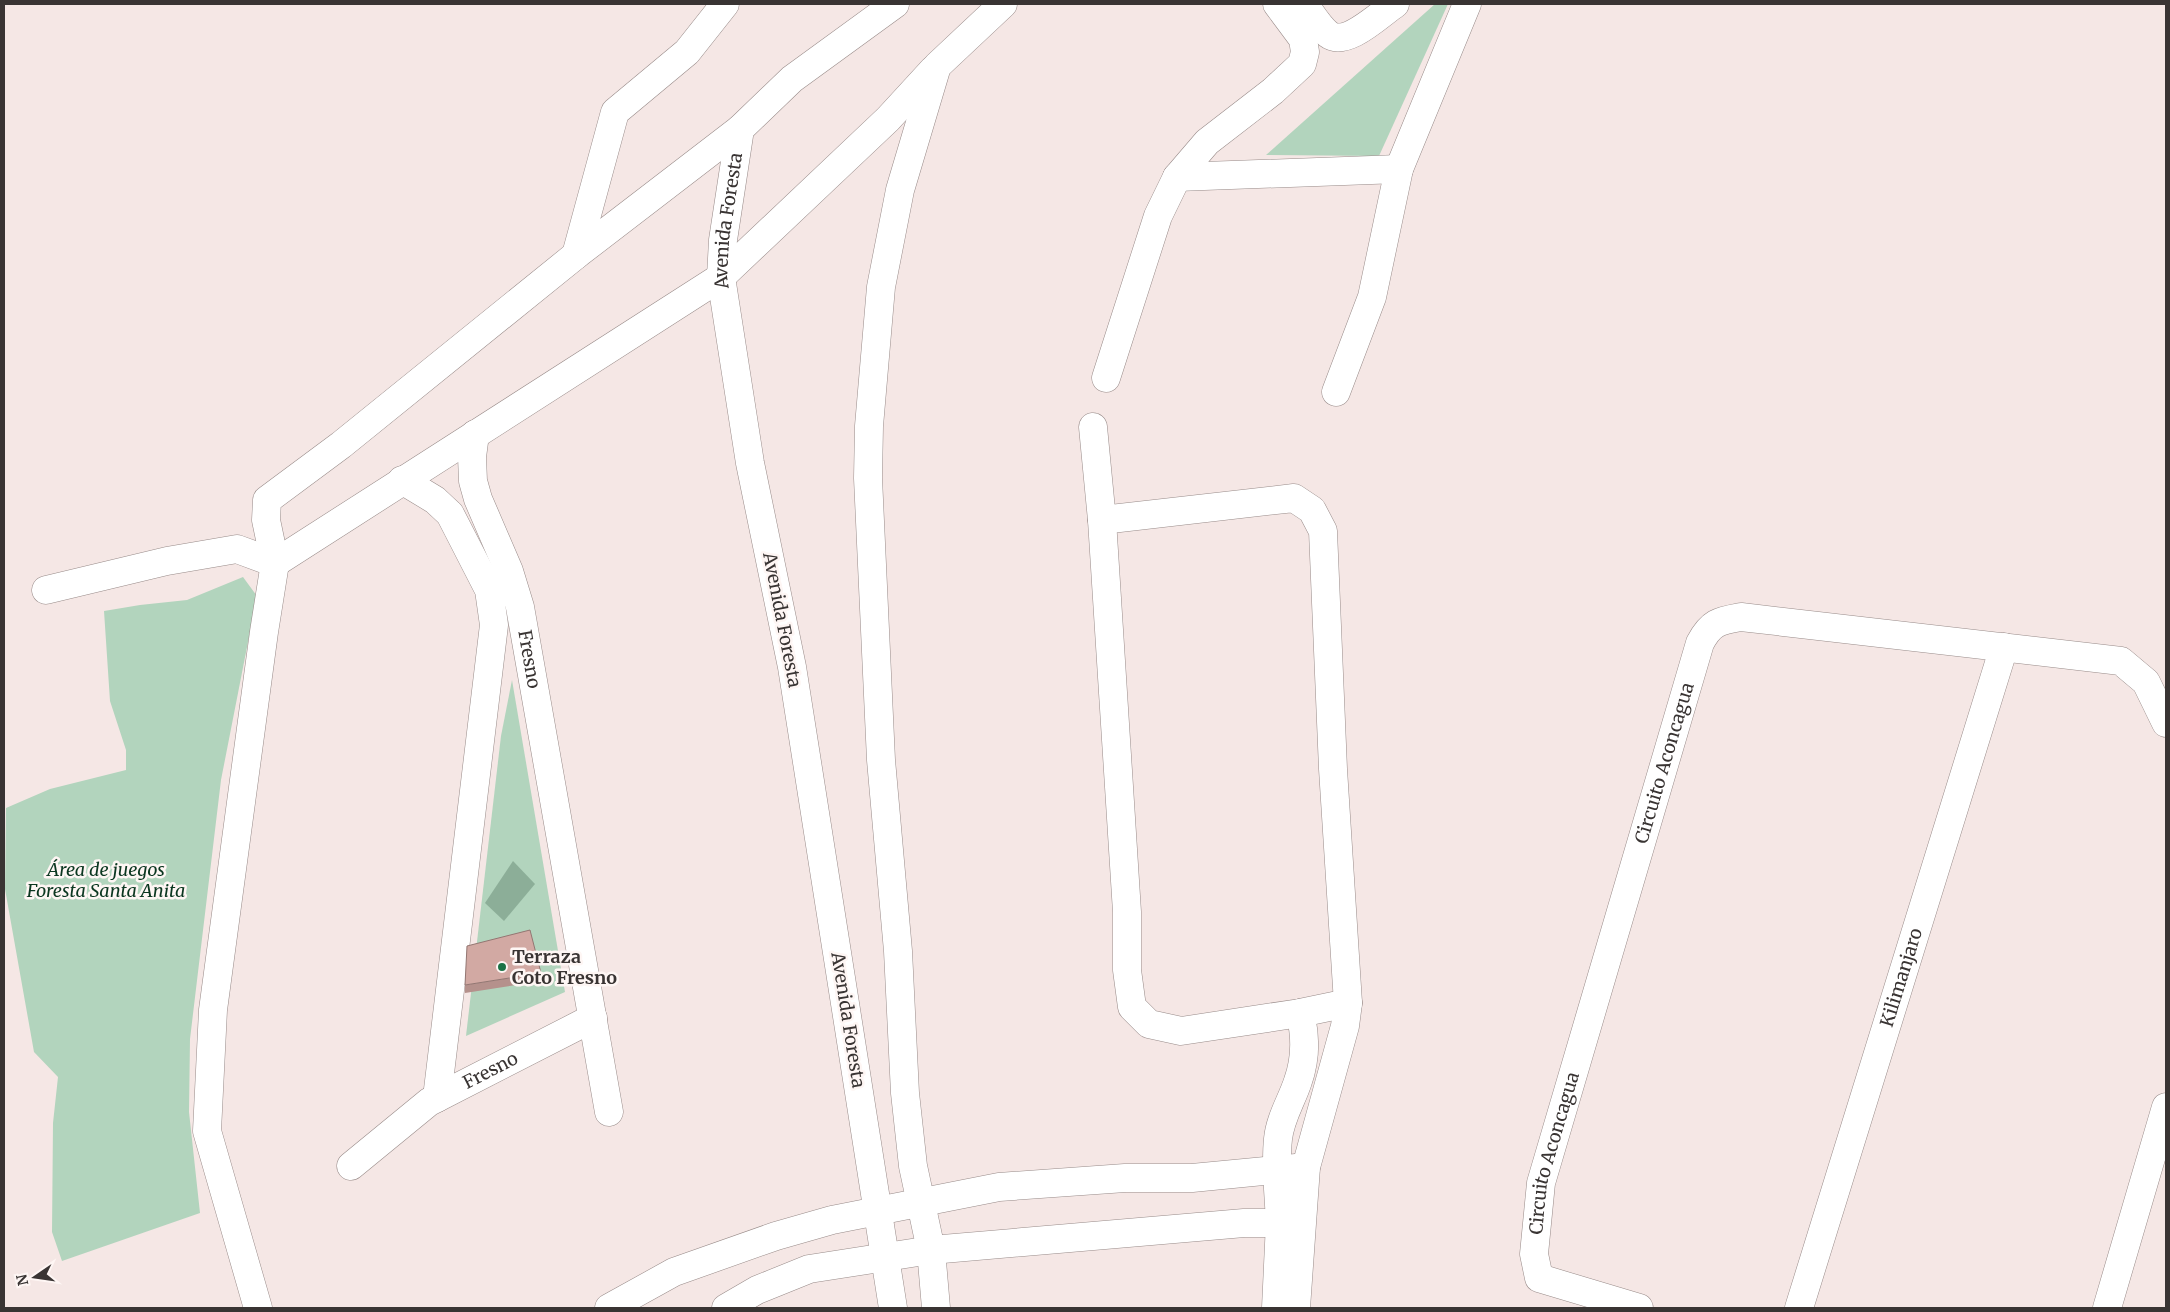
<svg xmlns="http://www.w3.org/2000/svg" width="2170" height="1312" font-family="Merriweather,serif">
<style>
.green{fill:#b2d4bd}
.water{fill:#8cae98}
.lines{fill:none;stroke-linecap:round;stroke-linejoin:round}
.minor-casing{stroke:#988b89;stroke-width:29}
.minor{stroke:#fff;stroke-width:28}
.wall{fill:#b5918c}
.building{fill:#d2a9a3;stroke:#937672}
.poi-dot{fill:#1b7246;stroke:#fef6f4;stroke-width:2}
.labels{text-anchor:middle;stroke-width:5;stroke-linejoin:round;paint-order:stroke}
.street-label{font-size:18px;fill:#393433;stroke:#fef6f4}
.park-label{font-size:18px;font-style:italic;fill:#0b3720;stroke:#fef6f4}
.poi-label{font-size:18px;font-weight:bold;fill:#393433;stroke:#fef6f4;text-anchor:start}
</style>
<rect width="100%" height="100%" fill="#f5e7e5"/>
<g class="green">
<path d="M 1435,4 L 1448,4 L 1379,156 L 1266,155 Z"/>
<path d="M 243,577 L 257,596 L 221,780 L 190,1039 L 189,1112 L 200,1213 L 62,1261 L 52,1232 L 53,1123 L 58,1077 L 34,1052 L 5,889 L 6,808 L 50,789 L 126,770 L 126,750 L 110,701 L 104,611 L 140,605 L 187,600 Z"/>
<path d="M 512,680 L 565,992 L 466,1036 L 501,736 Z"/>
</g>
<path class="water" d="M 513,861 L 535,884 L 504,921 L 485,903 Z"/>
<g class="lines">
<defs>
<g id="minor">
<path d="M 1304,4 C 1311,13 1319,27 1328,34 C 1346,48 1380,14 1395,4"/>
<path d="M 1177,177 L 1399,169"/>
<path d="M 576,255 L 615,112 L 687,52 L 725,4"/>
<path d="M 1106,378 L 1158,216 L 1177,177 L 1207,142 L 1273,91 L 1302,64 L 1305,52 L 1303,39 L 1277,4"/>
<path d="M 1336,392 L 1372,297 L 1399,169 L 1467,4"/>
<path d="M 1093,427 L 1102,520 L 1127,912 L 1127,970 L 1132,1007 L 1149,1024 L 1181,1031 L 1300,1013 L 1348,1003"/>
<path id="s1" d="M 475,434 L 472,457 L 473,481 L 478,499 L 509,571 L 520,607 L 609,1112"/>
<path d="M 402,480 L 435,500 L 450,514 L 489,590 L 494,625 L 437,1098"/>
<path d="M 1102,520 L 1294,498 L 1312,510 L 1323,531 L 1333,769 L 1348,1003 L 1345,1026 L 1306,1167 L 1296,1308"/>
<path d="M 275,563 L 721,277 L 888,119 L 933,70"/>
<path d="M 46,590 L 167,561 L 237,549 L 275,563"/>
<path id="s2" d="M 351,1166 L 429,1102 L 593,1018"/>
<path d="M 1298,1225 L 1280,1223 C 1279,1196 1275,1166 1278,1139 C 1280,1118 1292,1100 1298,1081 C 1306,1058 1306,1036 1300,1013"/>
<path d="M 258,1308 L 207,1131 L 213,1010 L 264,632 L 275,563 L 266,520 L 267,500 L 341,445 L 576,255 L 740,129"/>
<path d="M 609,1308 L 674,1272 L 776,1236 L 832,1220 L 999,1187 L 1125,1178 L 1192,1178 L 1306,1167"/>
<path d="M 726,1308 L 757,1290 L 809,1269 L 931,1250 L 1244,1223 L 1280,1223 L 1276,1308"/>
<path id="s3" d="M 893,1308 L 792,667 L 750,463 L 721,277 L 723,240 L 740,129 L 792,79 L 895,4"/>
<path d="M 936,1308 L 931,1250 L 913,1166 L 905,1093 L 898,951 L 881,760 L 868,478 L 869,426 L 881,287 L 900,190 L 937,66 L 1003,4"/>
<path id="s4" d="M 1639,1308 L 1539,1278 L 1534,1254 L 1541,1183 L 1700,643 C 1711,622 1719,621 1741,617 L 2121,661 L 2146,682 L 2166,723"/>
<path id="s5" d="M 1799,1308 L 2004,647"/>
<path d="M 2107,1308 L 2166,1107"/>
</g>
</defs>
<use href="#minor" class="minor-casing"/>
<use href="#minor" class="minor"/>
</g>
<path class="wall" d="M 541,973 L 541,981 L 465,993 L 465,985 Z"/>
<path class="building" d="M 530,930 L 541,973 L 465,985 L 467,946 Z"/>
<circle class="poi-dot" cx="502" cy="967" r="5"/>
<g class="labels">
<g class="street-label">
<text dy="6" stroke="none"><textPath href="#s3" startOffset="1102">Avenida Foresta</textPath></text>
<text transform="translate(782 620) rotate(79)" y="6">Avenida Foresta</text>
<text dy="6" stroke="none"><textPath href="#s1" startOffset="235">Fresno</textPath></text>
<text dy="6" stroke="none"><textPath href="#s4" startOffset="638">Circuito Aconcagua</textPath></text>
<text dy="6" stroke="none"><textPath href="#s5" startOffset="346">Kilimanjaro</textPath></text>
<text transform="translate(848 1020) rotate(81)" y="6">Avenida Foresta</text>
<text dy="6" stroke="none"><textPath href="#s2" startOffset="170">Fresno</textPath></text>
<text dy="6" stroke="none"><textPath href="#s4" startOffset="232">Circuito Aconcagua</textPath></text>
</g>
<g class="park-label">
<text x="106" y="876">Área de juegos<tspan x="106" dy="21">Foresta Santa Anita</tspan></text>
</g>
<g class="poi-label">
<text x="512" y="963">Terraza<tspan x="512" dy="21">Coto Fresno</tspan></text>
</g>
</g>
<rect width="2170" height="1312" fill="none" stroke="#393433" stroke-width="10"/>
<g transform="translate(35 1277) rotate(257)" stroke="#fef6f4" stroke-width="4" paint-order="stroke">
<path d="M0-4L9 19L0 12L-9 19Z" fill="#393433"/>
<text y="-8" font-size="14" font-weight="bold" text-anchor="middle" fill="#393433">N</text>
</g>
</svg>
